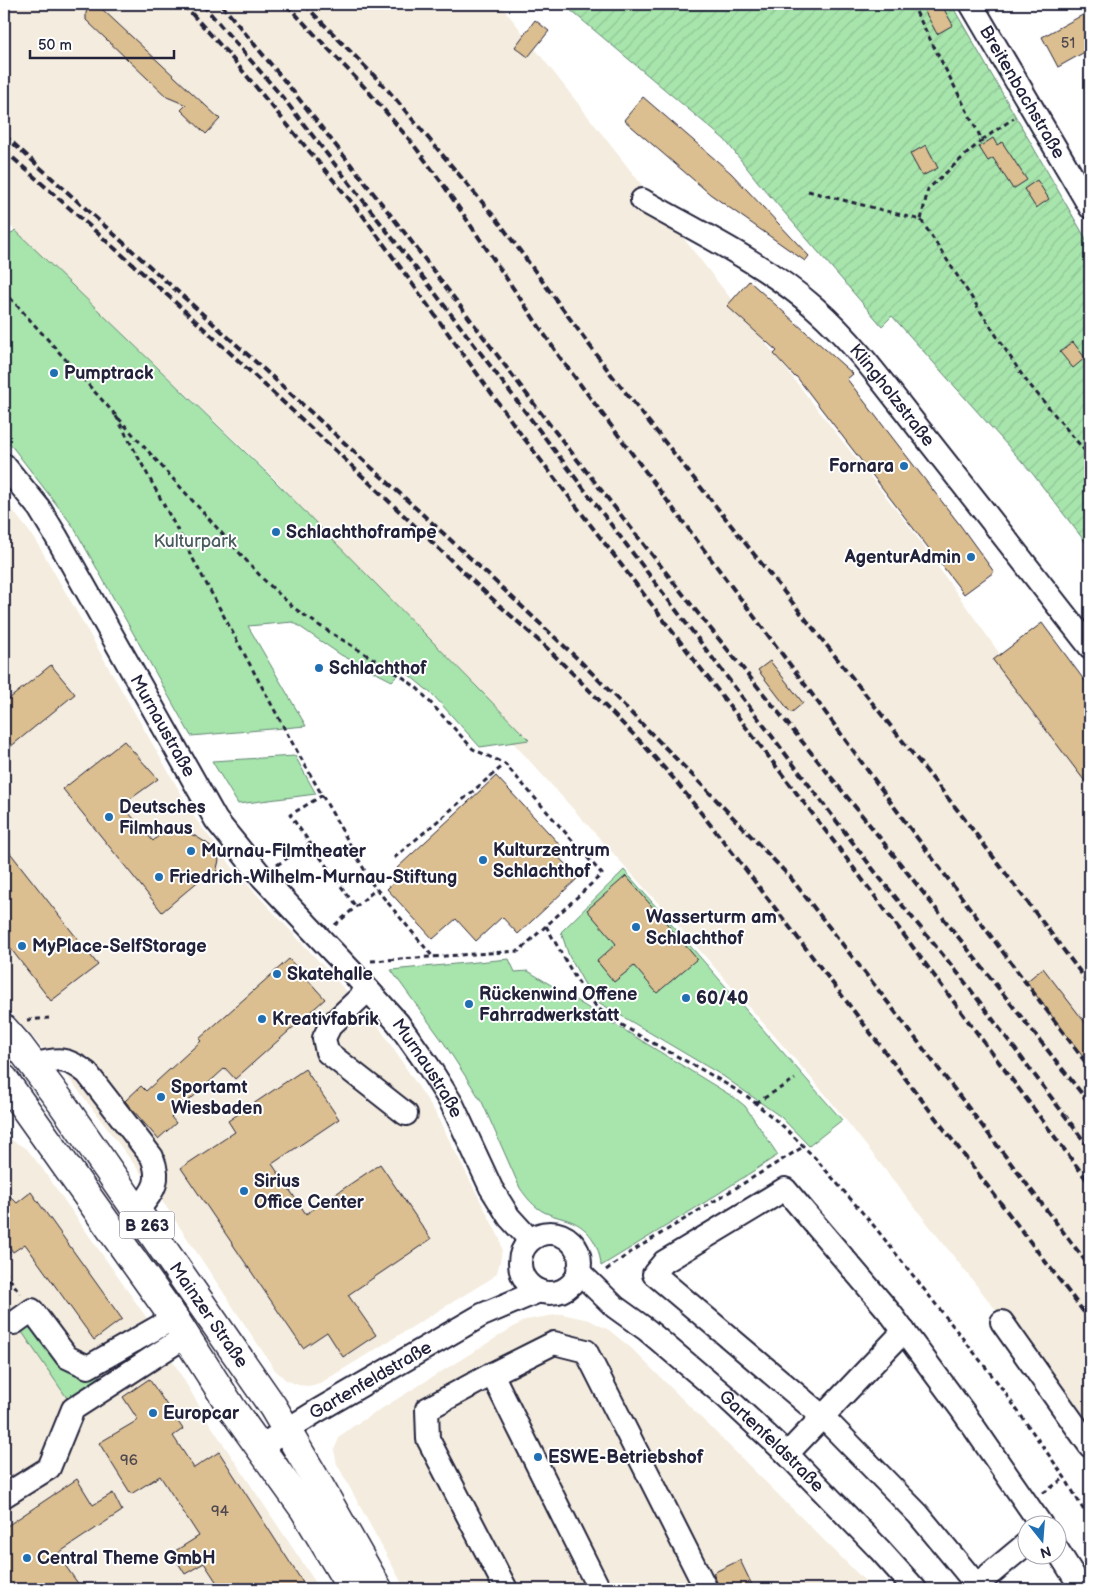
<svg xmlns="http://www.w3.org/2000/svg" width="1094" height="1593" font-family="'Balsamiq Sans',sans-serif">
	<defs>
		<pattern id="garden-furrows" width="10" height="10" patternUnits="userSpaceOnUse" patternTransform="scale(1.25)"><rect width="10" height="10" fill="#a7e5ac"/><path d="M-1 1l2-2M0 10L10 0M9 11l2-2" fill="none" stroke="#8fc495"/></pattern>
	</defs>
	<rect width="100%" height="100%" fill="#fff"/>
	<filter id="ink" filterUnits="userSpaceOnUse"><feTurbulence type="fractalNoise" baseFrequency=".02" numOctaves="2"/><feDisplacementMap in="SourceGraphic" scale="10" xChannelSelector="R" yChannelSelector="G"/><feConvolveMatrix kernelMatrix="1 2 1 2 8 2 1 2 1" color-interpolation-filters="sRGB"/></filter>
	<g filter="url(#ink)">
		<g fill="#f4ecde">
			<path d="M4,4H500L912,530L1090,781V1429L826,1095L668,914L274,478L4,220Z"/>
			<path d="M4,499L35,539L195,818L237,873L377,1024L435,1112L500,1239L502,1249L501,1257L497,1273L492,1278L319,1384L308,1386L298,1385L286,1380L275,1370L167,1208L69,1078L4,1005Z"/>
			<path d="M4,1140L13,1141L27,1149L41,1167L153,1327L208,1421L320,1589H4Z"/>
			<path d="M562,1314L589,1320L609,1330L631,1348L865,1581L868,1589H405L337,1464L334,1450L340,1436L355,1425L525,1320Z"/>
		</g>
		<g fill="#a7e5ac" stroke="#648474">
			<path d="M15,230L272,478L529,740L480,747L433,695L403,670L392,681L341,655L293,622L248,626L306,726L191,736L73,526L4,436V241Z"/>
			<path d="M295,756L316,794L238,804L212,761Z"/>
			<path d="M624,870L842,1120L809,1146L781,1117L723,1076L593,999L569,956L561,932Z"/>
			<path d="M509,959L515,972L528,971L735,1098L745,1106L778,1155L707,1201L601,1266C600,1248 591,1230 573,1222C564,1218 554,1217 544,1212C534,1207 526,1197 520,1188L482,1102L444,1043L391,970Z"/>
			<path d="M29,1322L83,1374L101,1376L147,1350L69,1401L20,1329Z"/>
		</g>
		<path fill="url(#garden-furrows)" stroke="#648474" d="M563,4H951L1090,246V548L1032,473L892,316L882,326L758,182L725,140Z"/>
		<g fill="#dcbf90" stroke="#22223b">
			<path d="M935,4H941L953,25L937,34L924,10Z"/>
			<path d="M93,6L102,9L220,119L206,134L181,110L186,105L167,97L86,20V13L87,10Z"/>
			<path d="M1090,11V49L1058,67L1042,37Z"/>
			<path d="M535,20L549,31L528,57L515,47Z"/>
			<path d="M643,97L731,173L809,256L805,261L710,194L624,120Z"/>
			<path d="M993,138L997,145L1002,142L1027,180L1013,189L993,158L988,161L979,147Z"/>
			<path d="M926,145L938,168L922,176L910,154Z"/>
			<path d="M1037,180L1049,199L1036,208L1024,189Z"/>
			<path d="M749,281L853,374L847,379L960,525L994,572L964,594L796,376L795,377L774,354L777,351L727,306Z"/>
			<path d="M1073,342L1085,358L1073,368L1060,352Z"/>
			<path d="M1042,623L1090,688V788L993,660Z"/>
			<path d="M770,661L803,703L791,713L758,670Z"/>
			<path d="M51,665L75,694L4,752V703Z"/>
			<path d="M124,741L158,779L122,805L153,841L165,830L178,829L195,836L205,842L212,847L219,860L216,873L209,877L202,878L162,912L63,789Z"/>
			<path d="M496,776L561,846L554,852L578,878L518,934L502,917L476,941L456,919L433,939L387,889L403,874L397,868Z"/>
			<path d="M4,845L98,965L51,1001L4,940Z"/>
			<path d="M626,876L697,959L657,993L634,966L614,982L597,961L616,944L587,910Z"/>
			<path d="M289,959L325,999L235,1079L225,1068L171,1117L176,1123L158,1139L125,1101L141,1086L146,1091L201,1041L199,1039Z"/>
			<path d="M1043,968L1090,1029V1066L1026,982Z"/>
			<path d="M305,1069L339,1119L272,1164L306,1214L380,1164L431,1239L348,1295L376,1335L343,1357L327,1332L303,1348L181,1168L235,1132L228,1121Z"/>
			<path d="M4,1190L17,1203L31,1192L122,1319L94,1340L25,1244L13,1252L4,1239Z"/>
			<path d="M149,1379L183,1429L173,1436L194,1468L219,1452L307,1589H221L204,1563L185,1574L172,1553L199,1536L160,1476L131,1494L99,1443L138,1420L123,1397Z"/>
			<path d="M77,1479L93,1505L113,1493L122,1511L57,1554L82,1589H4V1528Z"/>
			<path d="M740,1560L754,1589H720L713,1573Z"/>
		</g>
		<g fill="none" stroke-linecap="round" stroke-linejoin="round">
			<g stroke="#22223b" stroke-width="26">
				<g id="minor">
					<path id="s1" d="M971,4L1090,207"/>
					<path id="s2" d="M642,200C700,233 764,263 815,308C855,343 887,388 920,430C977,502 1034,575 1090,647"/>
					<path id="s3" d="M4,465L39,508L56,536L216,820L263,878L352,972L398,1023L429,1067L452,1104L491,1188L509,1217L530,1240"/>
					<path d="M368,990L330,1026L324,1038L327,1052L406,1114"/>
					<path d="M33,1065C57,1058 67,1057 87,1073L152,1157C162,1182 153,1191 138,1210"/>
					<circle cx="550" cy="1263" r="30"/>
					<path id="s4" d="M578,1271L615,1307L647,1330L726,1397L787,1454L879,1549L915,1589"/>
					<path d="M1002,1322L1090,1446"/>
					<path d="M14,1323L32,1310L67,1357L88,1367L174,1318"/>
					<path d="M492,1374L599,1589"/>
					<path id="s5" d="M259,1447L317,1411L482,1315L539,1291"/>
					<path d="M787,1454L904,1331"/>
					<path d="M4,1496L49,1468L73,1409L186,1336"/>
					<path d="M1056,1548L1082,1589"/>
					<path d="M506,1589L428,1439L427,1409L492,1374L554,1343L586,1351L706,1589"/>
					<path d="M972,1589L1026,1544"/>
					<path d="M980,1589L918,1514L823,1417L654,1274L664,1262L785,1189L891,1314L962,1410L1042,1526"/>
				</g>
			</g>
			<g stroke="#22223b" stroke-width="31">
				<g id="major">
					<path id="s6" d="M4,1029L19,1046L61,1102L273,1407L319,1485L378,1589"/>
					<path d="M4,1079L174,1318L233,1410L304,1509L352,1589"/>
				</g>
			</g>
			<g stroke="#22223b" stroke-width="3" stroke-dasharray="5 4" stroke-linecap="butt">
				<path d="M912,4L982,140L928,189L921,220"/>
				<path d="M982,140L1014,118"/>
				<path d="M808,191L921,220L1024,378L1090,457"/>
				<path d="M4,241L9,246L4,251"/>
				<path d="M4,291L263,579L294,608L320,626L404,678L418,689L473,749L505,764L602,874L519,951L371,961"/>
				<path d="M116,416L289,737L373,885L433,957"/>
				<path d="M323,795L290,815L356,907"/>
				<path d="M394,858L505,764"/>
				<path d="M277,865L310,843"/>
				<path d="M335,925L376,889"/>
				<path d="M546,926L576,979L596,1006L606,1015L640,1036L706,1072L748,1097L784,1127L816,1159L874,1226L998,1383L1065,1478L1090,1521"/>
				<path d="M27,1020L49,1018"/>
				<path d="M756,1103L795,1079"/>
				<path d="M4,1170L8,1132"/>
				<path d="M4,1264L10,1248"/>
				<path d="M606,1270L634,1250L803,1147"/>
				<path d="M4,1271L20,1293"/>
				<path d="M1043,1493L1065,1478"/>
			</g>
			<use href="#minor" stroke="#fff" stroke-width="22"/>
			<use href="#major" stroke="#fff" stroke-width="28"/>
			<g stroke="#22223b" stroke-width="4" stroke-dasharray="8 4" stroke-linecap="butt">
				<path d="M183,4L231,57L364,217L523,437L838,847L1090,1184"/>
				<path d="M202,4L284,99L425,280L879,877L961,977L1090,1149"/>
				<path d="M221,4L288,85L408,237L550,425L697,612L865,819L1090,1104"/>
				<path d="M286,4L368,91L413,144L442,183L559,356L806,686L906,823L1090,1068"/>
				<path d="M304,4L387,89L498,221L610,373L963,817L1090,985"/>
				<path d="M4,135L279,383L467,555L581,662L703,786L790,877L893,1009L1090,1267"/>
				<path d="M4,150L174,301L336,451L477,585L549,650L640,741L674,779L736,857L1090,1320"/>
			</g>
		</g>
	</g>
	<g fill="#1f6fb2" stroke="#fff" stroke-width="2">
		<circle cx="54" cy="373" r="5"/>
		<circle cx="904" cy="466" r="5"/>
		<circle cx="276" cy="532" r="5"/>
		<circle cx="971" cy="557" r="5"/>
		<circle cx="319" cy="668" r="5"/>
		<circle cx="109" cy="817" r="5"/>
		<circle cx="191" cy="851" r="5"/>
		<circle cx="483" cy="860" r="5"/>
		<circle cx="159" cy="877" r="5"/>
		<circle cx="636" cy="927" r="5"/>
		<circle cx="22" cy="946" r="5"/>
		<circle cx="277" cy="974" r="5"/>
		<circle cx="686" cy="998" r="5"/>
		<circle cx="469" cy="1004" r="5"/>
		<circle cx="262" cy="1019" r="5"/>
		<circle cx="161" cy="1097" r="5"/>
		<circle cx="244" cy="1191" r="5"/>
		<circle cx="153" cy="1413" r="5"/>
		<circle cx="538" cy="1457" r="5"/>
		<circle cx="27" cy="1558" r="5"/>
	</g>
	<g text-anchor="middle" stroke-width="4" stroke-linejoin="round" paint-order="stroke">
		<g font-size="15" fill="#504950">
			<text x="1068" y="48">51</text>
			<text x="129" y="1465">96</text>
			<text x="220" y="1516">94</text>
		</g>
		<rect fill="#fff" stroke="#646476" stroke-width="1" x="119.5" y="1211.5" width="55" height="27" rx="4"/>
		<g font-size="16" font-weight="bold" fill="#22223b">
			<text x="147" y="1231">B 263</text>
		</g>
		<g font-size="18" fill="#22223b" stroke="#fff">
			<text dy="6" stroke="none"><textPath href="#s1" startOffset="102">Breitenbachstraße</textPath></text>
			<text dy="6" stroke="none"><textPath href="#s2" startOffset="321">Klingholzstraße</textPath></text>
			<text dy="6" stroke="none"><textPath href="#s3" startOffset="306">Murnaustraße</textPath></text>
			<text dy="6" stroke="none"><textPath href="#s3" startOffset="741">Murnaustraße</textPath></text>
			<text dy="6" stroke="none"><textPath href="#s6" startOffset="352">Mainzer Straße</textPath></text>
			<text dy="6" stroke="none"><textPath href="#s5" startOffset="130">Gartenfeldstraße</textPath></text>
			<text dy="6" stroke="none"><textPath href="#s4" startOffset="258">Gartenfeldstraße</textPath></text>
		</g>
		<g font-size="18" font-weight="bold" fill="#22223b" stroke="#fff" text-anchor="start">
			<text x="64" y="379">Pumptrack</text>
			<text x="894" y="472" text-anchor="end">Fornara</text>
			<text x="286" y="538">Schlachthoframpe</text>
			<text x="961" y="563" text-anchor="end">AgenturAdmin</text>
			<text x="329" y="674">Schlachthof</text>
			<text x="119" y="813">Deutsches<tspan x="119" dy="21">Filmhaus</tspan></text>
			<text x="493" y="856">Kulturzentrum<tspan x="493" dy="21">Schlachthof</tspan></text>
			<text x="201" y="857">Murnau-Filmtheater</text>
			<text x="169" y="883">Friedrich-Wilhelm-Murnau-Stiftung</text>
			<text x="646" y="923">Wasserturm am<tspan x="646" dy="21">Schlachthof</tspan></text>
			<text x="32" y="952">MyPlace-SelfStorage</text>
			<text x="287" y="980">Skatehalle</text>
			<text x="479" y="1000">Rückenwind Offene<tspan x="479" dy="21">Fahrradwerkstatt</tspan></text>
			<text x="696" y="1004">60/40</text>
			<text x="272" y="1025">Kreativfabrik</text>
			<text x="171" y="1093">Sportamt<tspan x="171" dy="21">Wiesbaden</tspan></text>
			<text x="254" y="1187">Sirius<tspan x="254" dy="21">Office Center</tspan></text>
			<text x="163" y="1419">Europcar</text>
			<text x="548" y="1463">ESWE-Betriebshof</text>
			<text x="37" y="1564">Central Theme GmbH</text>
		</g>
		<g font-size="18" fill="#4a5c5d" stroke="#fff">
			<text x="195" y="547">Kulturpark</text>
		</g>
	</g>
	<rect width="1094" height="1593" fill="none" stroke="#fff" stroke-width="20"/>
	<rect x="10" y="10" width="1074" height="1573" fill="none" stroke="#22223b" stroke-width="2" filter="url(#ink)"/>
	<g transform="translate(1042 1540) rotate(163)"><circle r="24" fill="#ffffff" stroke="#a7a7b1"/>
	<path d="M0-4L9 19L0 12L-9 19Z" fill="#1f6fb2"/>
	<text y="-8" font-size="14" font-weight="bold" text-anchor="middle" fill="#22223b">N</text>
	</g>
	<path d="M30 50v8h144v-8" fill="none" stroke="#22223b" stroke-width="2.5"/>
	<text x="38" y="50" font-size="15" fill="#22223b" stroke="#ffffff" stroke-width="4" paint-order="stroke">50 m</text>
</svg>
